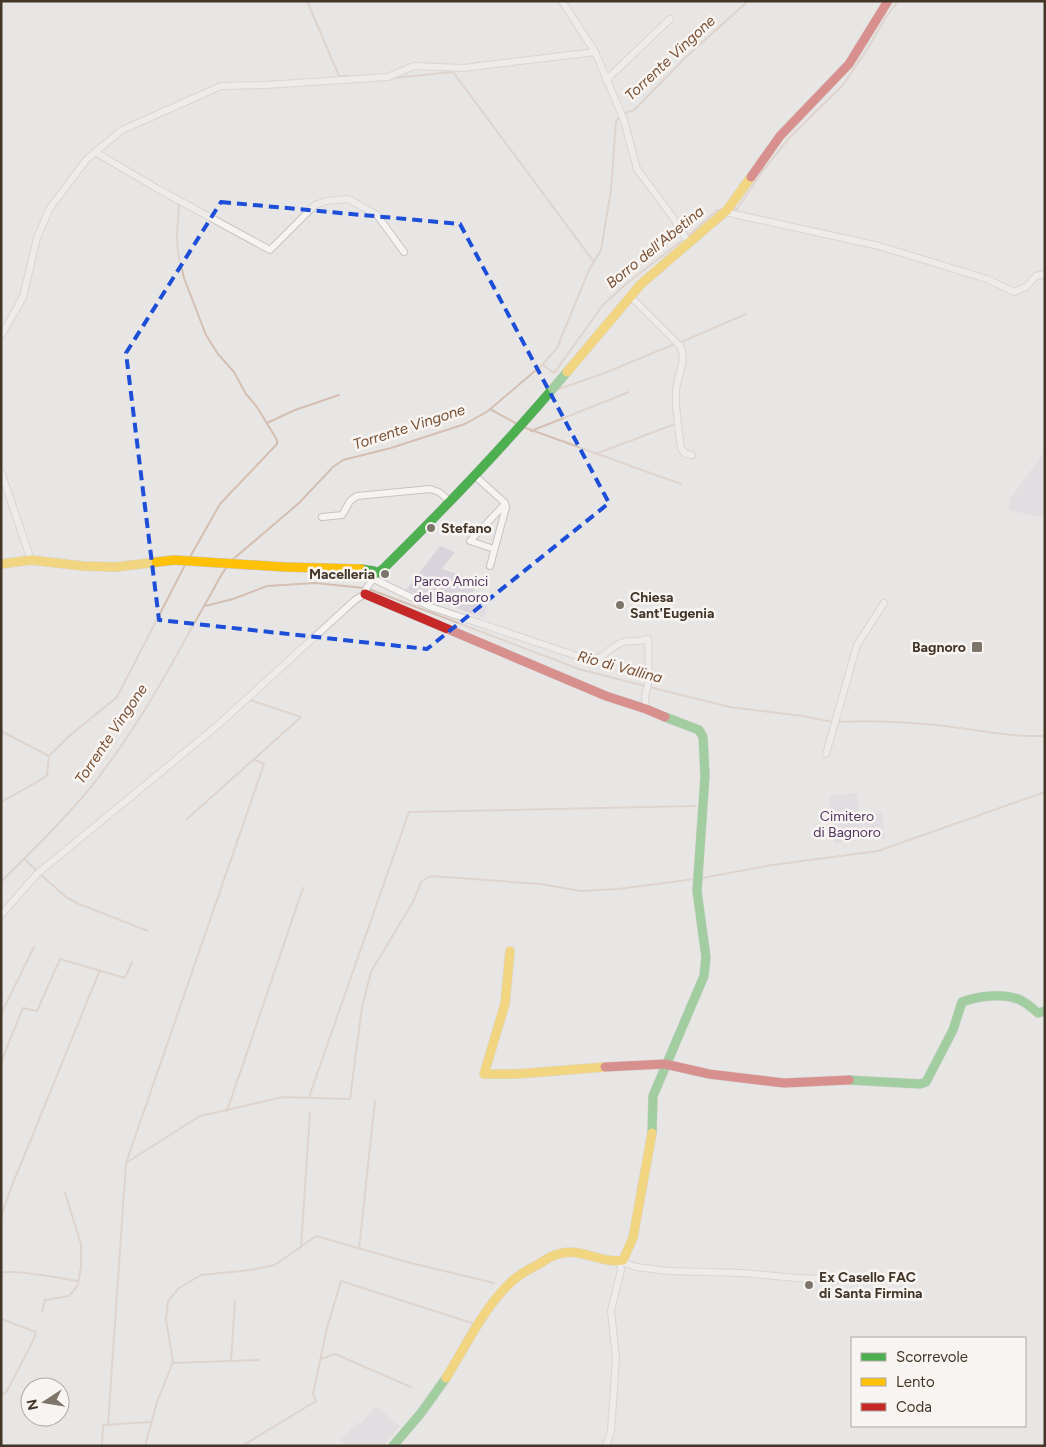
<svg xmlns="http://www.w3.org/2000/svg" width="1046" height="1447" font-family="Figtree,sans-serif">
	<rect width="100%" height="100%" fill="#e8e6e4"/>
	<g fill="#d9d3db">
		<path d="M1045,451V518L1009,510L1010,499Z"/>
		<path d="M440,546L455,552L441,569L478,580L472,596L489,602L484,618L406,590Z"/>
		<path d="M857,793L859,815L882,813L885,838L834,843L829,796Z"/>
		<path d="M376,1406L400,1426L383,1446H348L341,1440L357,1422L360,1424Z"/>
	</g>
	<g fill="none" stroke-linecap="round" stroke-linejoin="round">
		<g stroke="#d4bfb2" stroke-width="2">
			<path d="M307,1L339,76H350"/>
			<path d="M393,78L453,72L594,262"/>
			<path d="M179,204L177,236L178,254L184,278L206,335L218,354L234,372L246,394L257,407L277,440V444L220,504L190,557"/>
			<path d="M731,209H737L764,169L790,137L843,85L866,51L886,17L898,1"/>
			<path d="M688,236L717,210H721"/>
			<path d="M679,343L746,314"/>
			<path d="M543,365L554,373L603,305L626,284L684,239"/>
			<path d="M556,390L602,374L675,344"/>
			<path d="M490,409L519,425"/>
			<path d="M267,423L295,410L339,395"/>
			<path d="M523,427L681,484"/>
			<path d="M531,431L629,392"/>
			<path d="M595,454L675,424"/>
			<path d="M231,561L299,503L333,467L343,460L391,448L465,424L488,411L542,365L557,348L589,270L601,250L611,190L616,122L620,115L634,110L685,58L748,1"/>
			<path d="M369,589L579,669L645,686"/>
			<path d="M205,606L233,599L267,586L315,583L364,588"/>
			<path d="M649,687L730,707L803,716L833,722"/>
			<path d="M838,722C873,720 910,722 945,726C978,730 1011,737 1045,736"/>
			<path d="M1,731L49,756"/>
			<path d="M1,802L44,778L47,775L49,756L69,736L117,697L186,563"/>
			<path d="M187,819L301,717L250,700"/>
			<path d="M24,859L37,871"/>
			<path d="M40,874L66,897L79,904L148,931"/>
			<path d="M702,878L772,865L878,851L1045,792"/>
			<path d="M1,882C30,853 60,824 86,793C105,770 123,744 139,719C164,680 185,639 208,599C215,588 218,578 227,567"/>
			<path d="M1,1014L34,947"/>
			<path d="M1,1062L23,1008L37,1011L60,959L125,978L132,962"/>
			<path d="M310,1098V1094L409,812L695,806"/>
			<path d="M227,1111L303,888"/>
			<path d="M126,1163L200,1116L283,1097L350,1099L362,1007L371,972L414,900L421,882L431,876L540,884L581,891L618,889L695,879"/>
			<path d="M1,1217L11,1188L100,970"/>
			<path d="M301,1247L310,1113"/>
			<path d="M359,1249L375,1101"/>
			<path d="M1,1273C12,1268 64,1279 78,1281"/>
			<path d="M42,1312L45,1300L69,1296L78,1285L81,1266V1244L65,1193"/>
			<path d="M1,1319L36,1332L33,1341L7,1391L1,1396"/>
			<path d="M321,1359L335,1354L411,1387"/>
			<path d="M231,1361L235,1301"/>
			<path d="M173,1362V1363L259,1360"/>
			<path d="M108,1425L126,1163L264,764L253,759"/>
			<path d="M102,1446L103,1425L150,1422"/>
			<path d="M145,1446L157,1402L173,1362L166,1319L168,1301L179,1288L201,1275L251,1270L275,1265L316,1236L407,1262L494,1283"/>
			<path d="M242,1446L316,1401L313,1394L327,1328L341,1281L475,1324"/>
		</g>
		<g stroke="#c6c4c2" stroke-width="8">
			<g id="street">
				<path d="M562,1L595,52L624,120L637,169L672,216L689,243"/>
				<path d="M606,80L670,19"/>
				<path d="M95,152L158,189L270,250L315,205L326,201L348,199L377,215L404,252"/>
				<path d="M725,212L879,246L987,279L1014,292L1026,287L1036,276L1045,274"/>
				<path d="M631,297L680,346C688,361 676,377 676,392C675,408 679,433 681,448L686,454L692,455"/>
				<path d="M1,336L23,297L37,238L50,208L87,159L122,130L221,86L266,85L388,77L414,66L463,68L595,52"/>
				<path d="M1,472L31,560"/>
				<path d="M474,475L505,503L506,507L490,566"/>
				<path d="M322,517L342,515L350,501L357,496L430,489L439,492L451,502"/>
				<path d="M494,549L470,541L505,504"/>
				<path d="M374,579L431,607L589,660C605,659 608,648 621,643C630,639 640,643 648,639L649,680L645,696L646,709"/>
				<path d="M826,754L857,645L884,603"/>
				<path d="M1,915L37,874L218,725L355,600L365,594C365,585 374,582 375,574"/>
				<path d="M619,1261L636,1267L669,1271L742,1273L797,1278L857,1280"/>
				<path d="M606,1446L611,1432L616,1357L611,1311L621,1270L619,1261"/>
			</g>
		</g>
		<g stroke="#c6c4c2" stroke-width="10">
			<g id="fast">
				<path d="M361,569L374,571L375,574L383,569C447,506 509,441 567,372"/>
				<path d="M849,1080L920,1084L926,1082L953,1030L962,1002C978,996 1002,993 1018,999C1026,1002 1032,1008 1038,1013L1045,1011"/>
				<path d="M652,1133L653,1096L704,976L706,957L697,891L705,776L703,737L699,730L665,717"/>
				<path d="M393,1446L421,1413L446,1378"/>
			</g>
		</g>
		<g stroke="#c6c4c2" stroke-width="10">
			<g id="slow">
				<path d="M567,372L641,284L727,210L751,177"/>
				<path d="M1,564L31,560L83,566L115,567L174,560L285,567L361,569"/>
				<path d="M510,951L505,1004L484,1074H516L605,1067"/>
				<path d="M446,1378C466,1346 483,1309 510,1283C518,1275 529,1269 539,1264C546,1259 554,1254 563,1253C584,1249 602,1264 623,1260L633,1238L652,1133"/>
			</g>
		</g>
		<g stroke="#c6c4c2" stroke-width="10">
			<g id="jam">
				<path d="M751,177L780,136L849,64L888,1"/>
				<path d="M365,594L606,696L646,709L665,717"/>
				<path d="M605,1067L665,1064L709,1074L784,1083L849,1080"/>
			</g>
		</g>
		<use href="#street" stroke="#f6f4f3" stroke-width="6"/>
		<use href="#fast" stroke="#4caf50" stroke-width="9"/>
		<use href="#slow" stroke="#ffc107" stroke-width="9"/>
		<use href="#jam" stroke="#c62828" stroke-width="9"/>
	</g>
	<path d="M0 0H1046V1447H0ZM221,202L460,224L609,503L427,649L159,620L126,353Z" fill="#e8e6e4" fill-opacity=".55" fill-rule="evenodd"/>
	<path fill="none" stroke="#1d4ed8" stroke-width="4" stroke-dasharray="10 6" stroke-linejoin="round" d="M221,202L460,224L609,503L427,649L159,620L126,353Z"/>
	<g fill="#7d746a" stroke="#f8f4f1" stroke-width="2">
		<circle cx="431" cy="528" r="5"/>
		<circle cx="385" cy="574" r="5"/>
		<circle cx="620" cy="605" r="5"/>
		<rect x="971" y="641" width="12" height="12" rx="2.5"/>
		<circle cx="809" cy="1285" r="5"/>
	</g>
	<g text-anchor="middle" stroke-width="5" stroke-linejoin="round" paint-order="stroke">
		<g font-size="14" font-weight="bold" fill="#433629" stroke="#f8f4f1" text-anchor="start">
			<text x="441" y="533">Stefano</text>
			<text x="375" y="579" text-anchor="end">Macelleria</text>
			<text x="630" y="602">Chiesa<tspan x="630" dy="16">Sant'Eugenia</tspan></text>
			<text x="966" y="652" text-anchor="end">Bagnoro</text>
			<text x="819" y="1282">Ex Casello FAC<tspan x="819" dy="16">di Santa Firmina</tspan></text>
		</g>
		<g font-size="14" fill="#51365f" stroke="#f8f4f1">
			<text x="451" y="586">Parco Amici<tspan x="451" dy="16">del Bagnoro</tspan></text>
			<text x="847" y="821">Cimitero<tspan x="847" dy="16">di Bagnoro</tspan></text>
		</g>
		<g font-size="15" font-style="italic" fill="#774f33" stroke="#f8f4f1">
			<text transform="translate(670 58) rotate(-43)" y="5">Torrente Vingone</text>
			<text transform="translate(655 247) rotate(-39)" y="5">Borro dell'Abetina</text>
			<text transform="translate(409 427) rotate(-18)" y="5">Torrente Vingone</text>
			<text transform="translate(620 667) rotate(15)" y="5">Rio di Vallina</text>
			<text transform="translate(111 734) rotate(-56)" y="5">Torrente Vingone</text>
		</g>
	</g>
	<rect width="1046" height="1447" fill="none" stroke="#433629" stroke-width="5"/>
	<rect x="851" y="1337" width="175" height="90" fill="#f8f4f1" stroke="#b0a8a1"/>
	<rect x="861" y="1353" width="25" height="8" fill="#4caf50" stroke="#b0a8a1"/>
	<text x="896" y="1362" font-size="15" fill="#433629">Scorrevole</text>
	<rect x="861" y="1378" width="25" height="8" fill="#ffc107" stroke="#b0a8a1"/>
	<text x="896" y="1387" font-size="15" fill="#433629">Lento</text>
	<rect x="861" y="1403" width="25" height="8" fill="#c62828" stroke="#b0a8a1"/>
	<text x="896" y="1412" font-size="15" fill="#433629">Coda</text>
	<g transform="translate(45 1402) rotate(258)"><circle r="24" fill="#f8f4f1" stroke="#b0a8a1"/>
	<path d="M0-4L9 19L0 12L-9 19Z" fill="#7d746a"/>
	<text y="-8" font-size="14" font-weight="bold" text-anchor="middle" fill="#433629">N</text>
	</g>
</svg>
